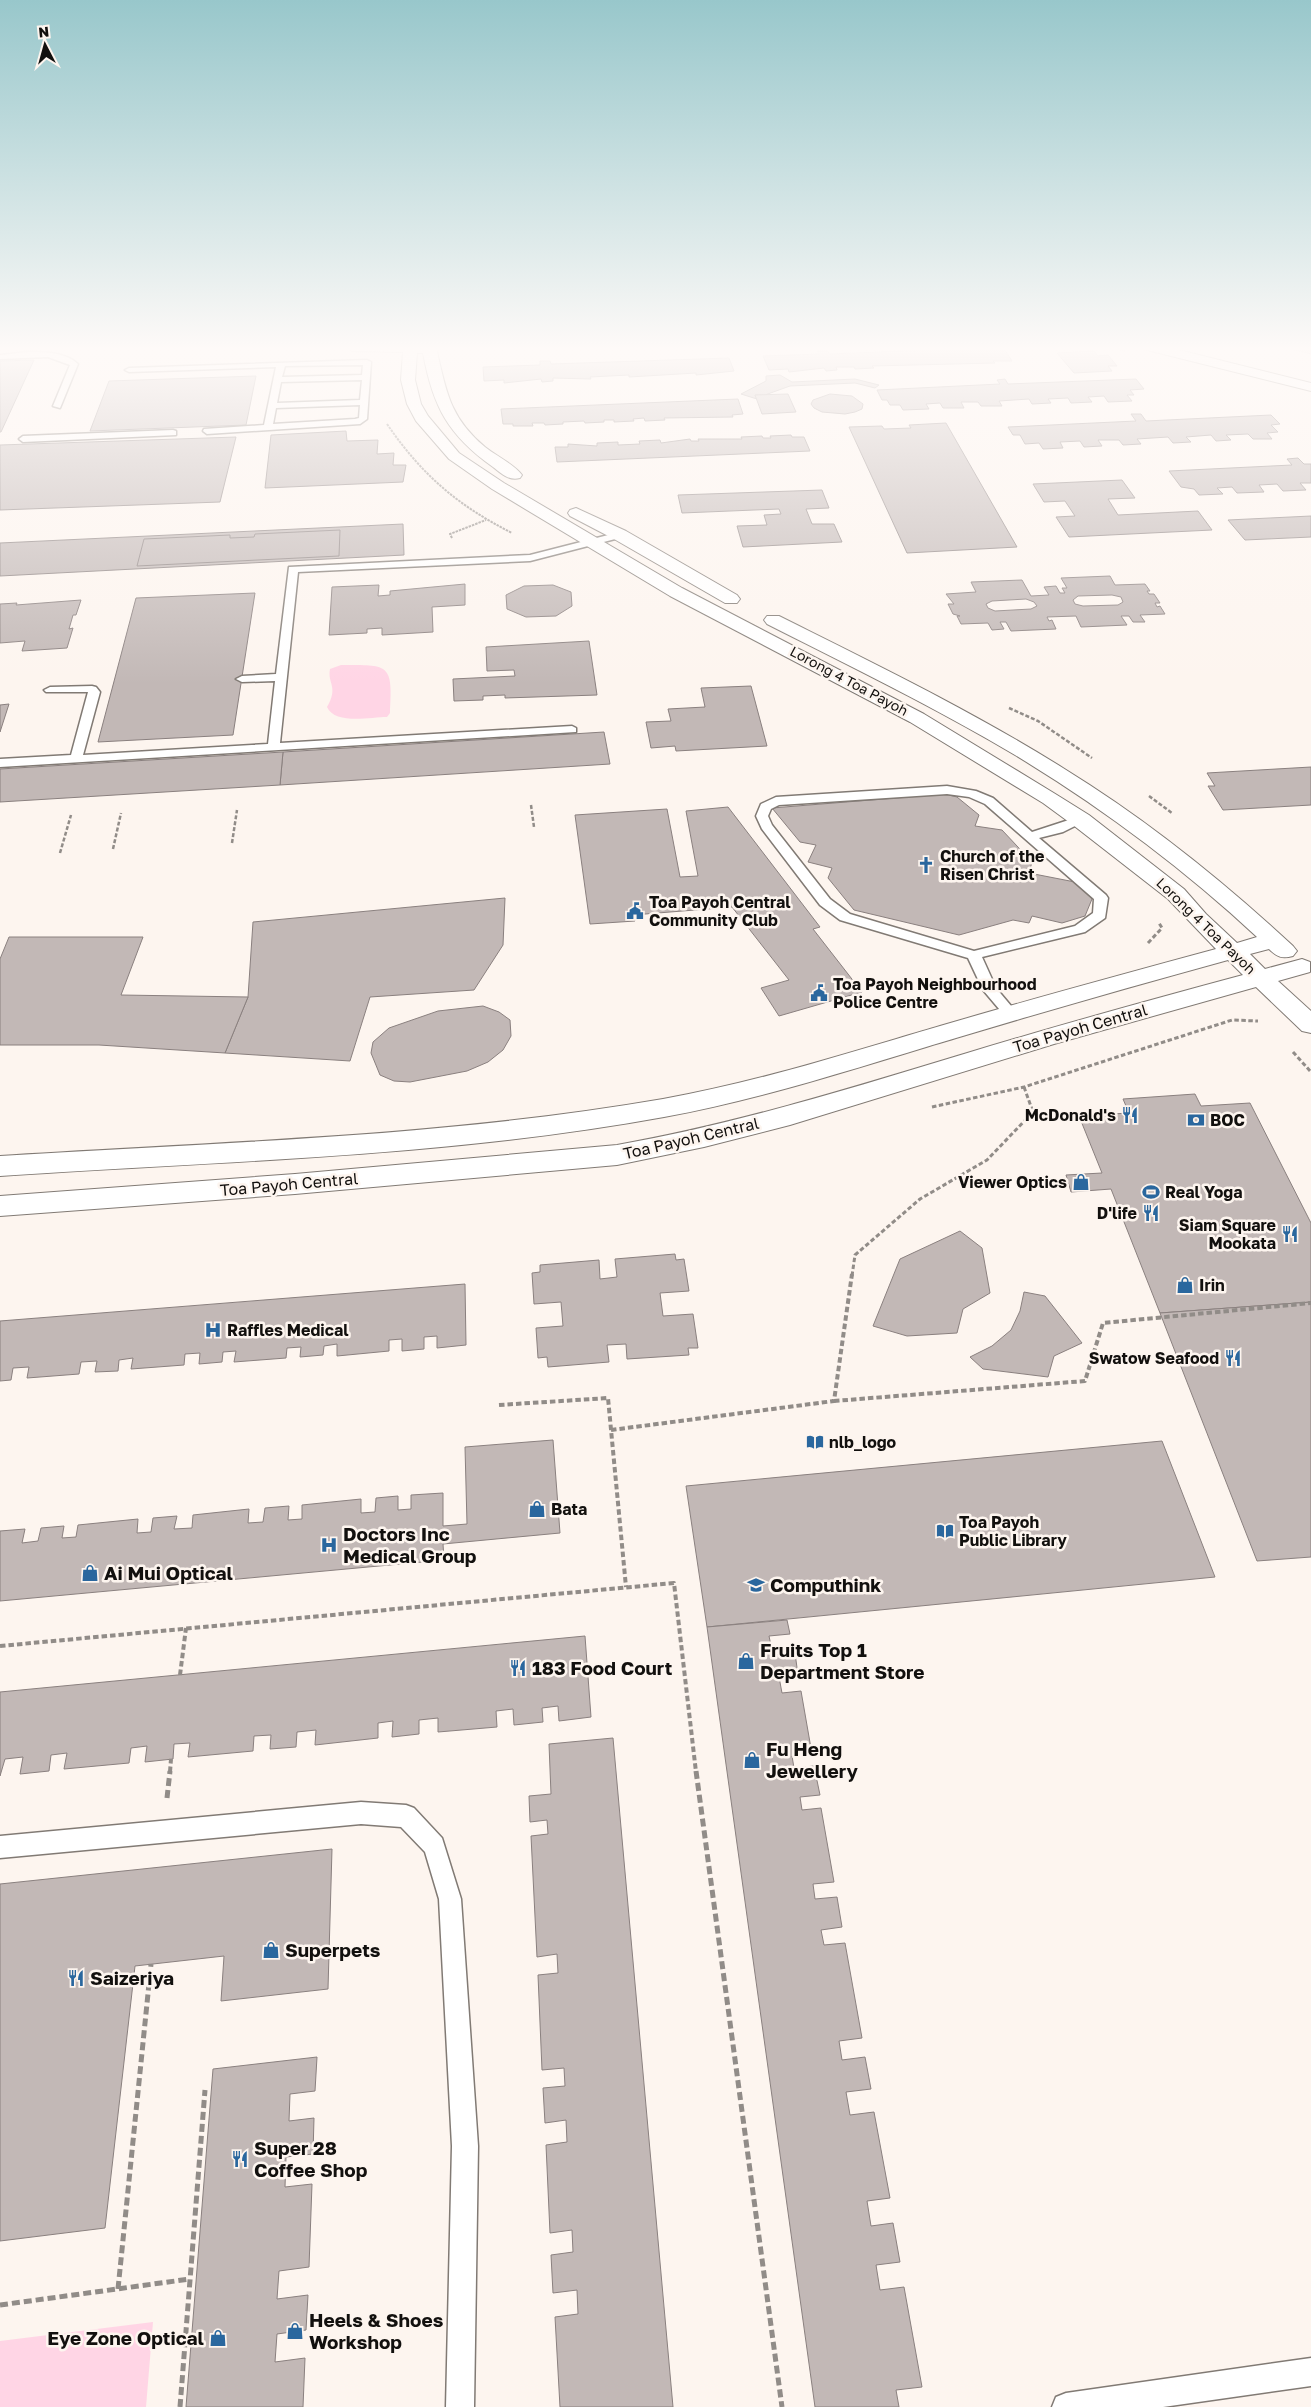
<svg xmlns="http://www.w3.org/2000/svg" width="1311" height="2407" font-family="'Golos Text',sans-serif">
	<rect width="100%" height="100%" fill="#fdf5ef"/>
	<g fill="#ffd5e5">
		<path d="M341,665C389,665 393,663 390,713L387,717C370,717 335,725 327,707C339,687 327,683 330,669Z"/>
		<path d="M153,2322L146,2407H0V2341Z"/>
	</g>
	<g fill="#c2b8b6" stroke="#8a807f" fill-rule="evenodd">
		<path d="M1003,347L1012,361H993L995,363L872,366L874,368L855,369L854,367H836L837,370L826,371L824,368L789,372L788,369L769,370L763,356L819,354L817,351H828L829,354Z"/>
		<path d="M1285,347H1311V354Z"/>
		<path d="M1094,351L1098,356L1108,355L1117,366H1108L1112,371L1074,373L1057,353Z"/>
		<path d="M729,358L734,371L696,375V373L629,377V375L590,377L591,379L553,378V381L542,382L541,379L504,383V380L484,381L483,367L540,365V361H550L551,364Z"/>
		<path d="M34,360L1,432H0V361Z"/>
		<path d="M780,375L792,382L855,379L879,385L875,388L855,383L790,386L765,395H755L757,399L741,394L766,381V376Z"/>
		<path d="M256,376L246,425L90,431L109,381Z"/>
		<path d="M1005,379L1008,384L1136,379L1144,389L1130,390L1134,395H1127L1132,401L1108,402L1104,396L1088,397L1092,402L1071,403L1068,398L1048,399L1051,403L1032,404L1029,399L999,401L1002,406H981L978,402H961L964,408H943L940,403L926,404L929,409L903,410L900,405H890L887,400H882L877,390L1000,384L997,380Z"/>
		<path d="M788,394L796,412L762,414L755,395Z"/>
		<path d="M830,394L852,396L863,404L862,409L855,412L845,414L822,412L814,408L811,404L813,400Z"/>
		<path d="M738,399L743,414L732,415L733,417L664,418L665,420L645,421L644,418L633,419L634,421L614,422V420H604V422L585,423L584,421L563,422V424L545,425L544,423H532L533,426H513V424H503L501,409Z"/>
		<path d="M1131,414H1141L1146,421L1271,415L1280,424L1271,425L1278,432L1267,433L1272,439H1253L1248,434L1226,435L1231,440L1216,441L1211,435L1186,437L1191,442L1173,443L1168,437L1137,439L1141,444L1123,445L1119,440H1098L1102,446L1084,447L1080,441L1060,442L1063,448L1043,449L1039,443L1025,444L1020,435H1013L1008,427L1136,421Z"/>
		<path d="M946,423L1017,547L907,553L849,427L882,426L884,429L911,428L909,425Z"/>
		<path d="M346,431L347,441L378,440L377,454L394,453L393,465H406L403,482L265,488L271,435Z"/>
		<path d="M791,435L792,437H804L810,451L557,462L555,447H568V444L597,446V443L618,442V445L640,444L639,441L660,440L661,443L690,439L691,441H699L698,439H742L741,437L762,436L763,438H771L770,436Z"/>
		<path d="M236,437L220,502L0,510V445Z"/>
		<path d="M1298,458L1304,464H1311V483H1300L1306,490L1283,491L1277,484L1259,485L1264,492L1237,493L1232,487L1217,488L1223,494L1199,495L1194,489L1181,487L1169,471L1292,465L1287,459Z"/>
		<path d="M1122,480L1135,498L1108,499L1118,515L1198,511L1212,530L1069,537L1056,517L1075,516L1065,501L1044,502L1033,484Z"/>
		<path d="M822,490L829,508L806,509L812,524H834L842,542L743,547L737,526L767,525L764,515L781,514L779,509L682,513L678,495Z"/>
		<path d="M1311,516V537L1245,540L1228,520Z"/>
		<path d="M403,524L404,555L0,576V543Z"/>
		<path d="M340,530L339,556L137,566L144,539L230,535V538L254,537L255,534Z"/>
		<path d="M1110,576L1115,585L1145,584L1150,591H1147L1149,594H1154L1160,603H1155L1157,607L1160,606L1165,614L1140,615L1145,622H1133L1129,616H1121L1127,625L1081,627L1076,616L1047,617L1049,621L1052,620L1056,629L1011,631L1006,622H1000L1004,629L992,630L988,623L961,624L957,616H960L953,614L948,604H954L946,594L976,592L971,582L1022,580L1031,596L1049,595L1044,587L1056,586L1060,593H1065L1062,588H1067L1061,578ZM1112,595L1121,597L1123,602L1118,605L1083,606L1075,604L1073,600L1078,596ZM1026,599L1034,602L1037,606L1031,609L995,611L988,608L986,604L992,601Z"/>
		<path d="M465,584V605L432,607L433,632L382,635V628L367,629V633L329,635L332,587L379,585L378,596L390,595V591Z"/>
		<path d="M553,585L571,592L572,606L556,616L526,617L507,609L506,595L524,586Z"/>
		<path d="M255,593L233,735L98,742L136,598Z"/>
		<path d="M81,600L76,615H73L69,629L73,628L67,648L22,651L25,641L0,643V604L17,603L16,605Z"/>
		<path d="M589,641L597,695L505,698V695L483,696V700L454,701L453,679L515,676L514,670L487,671L486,647Z"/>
		<path d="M751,686L767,746L676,751L675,746L651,748L646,722L671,721L668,709L705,707L701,688Z"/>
		<path d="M9,704L0,732V705Z"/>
		<path d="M604,732L610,764L280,785L283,752Z"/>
		<path d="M283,752L280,785L0,802V769Z"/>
		<path d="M1311,767V805L1223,810L1208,786H1215L1207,773Z"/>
		<path d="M945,794L957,797L979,815L975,826L1002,830L1032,862L1029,873L1075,882L1092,899L1085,916L1062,923L1032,916L1029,923L1013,920L959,935L854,910L828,878L832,868L808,862L816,845L800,842L772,808Z"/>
		<path d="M728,807L820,927L813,929L862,992L779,1016L761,988L789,980L732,907L633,915L635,921L590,924L575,815L667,809L680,877L698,876L686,811Z"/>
		<path d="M505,898L503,945L474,990L370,997L350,1061L225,1053L248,997L253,922Z"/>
		<path d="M9,937H143L121,995L248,997L225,1053L99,1045H0V959Z"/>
		<path d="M483,1006L499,1012L510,1020L511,1036L503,1050L488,1062L467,1071L410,1082L394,1081L380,1075L371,1053L373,1042L389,1028L438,1011Z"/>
		<path d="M1195,1094L1201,1106L1250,1103L1311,1223V1302L1160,1313L1111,1189L1071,1192L1066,1175L1102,1173L1079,1116L1129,1113L1123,1099Z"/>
		<path d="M960,1231L982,1248L990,1293L963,1309L957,1333L907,1336L873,1326L900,1259Z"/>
		<path d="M675,1254L676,1260L684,1259L689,1291L660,1293L663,1316L693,1314L698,1348H688L689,1355L627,1359L626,1344L607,1345L609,1362L548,1367L547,1357L538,1358L536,1328L563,1326L561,1302L534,1304L532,1273L540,1272V1265L599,1260L600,1279L617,1277L615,1259Z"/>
		<path d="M465,1284L466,1345L437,1348V1336L424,1337V1349L402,1351V1339L389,1340V1351L337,1356V1344L324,1346L323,1355L300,1357L301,1347L287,1348L286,1358L234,1362L236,1351L223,1352L222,1362L199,1364L200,1353L185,1354L184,1365L131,1369L133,1358L119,1360L118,1371L95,1372L97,1361L81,1362L79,1374L27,1378L29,1367L13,1368L11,1380L0,1381V1321Z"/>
		<path d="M1024,1292L1045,1296L1082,1343L1054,1356L1048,1377L983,1369L970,1357L992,1346L1011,1330L1020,1311Z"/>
		<path d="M1311,1302V1557L1257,1561L1160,1313Z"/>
		<path d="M553,1440L560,1533L443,1544L444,1560L0,1601V1531L25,1529L22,1543L38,1541L41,1528L64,1526L62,1538L76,1537L78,1525L138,1519L137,1533L151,1532L153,1518L177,1516L174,1529L192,1528L193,1515L249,1509L248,1523L263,1522L265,1508L289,1506L288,1520L302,1519V1505L361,1499V1513L375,1512L376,1498L398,1496V1510L411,1509V1495L443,1493V1526L467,1524L465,1447Z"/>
		<path d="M1162,1441L1215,1577L707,1627L686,1486Z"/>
		<path d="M787,1620L790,1634L769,1636L773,1655L795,1653L798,1675L779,1677L782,1693L801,1691L812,1754L792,1756L794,1768L814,1766L820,1795L800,1797L802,1810L821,1808L834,1882L813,1884L815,1899L837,1897L842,1927L821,1930L824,1945L845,1943L862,2038L839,2041L842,2060L865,2057L871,2089L846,2092L850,2115L874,2112L890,2198L867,2201L871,2226L893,2223L900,2262L876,2265L880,2290L904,2287L922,2387L896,2390L899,2407H815L707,1627Z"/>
		<path d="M585,1636L591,1717L559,1721L558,1706L542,1708L543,1722L514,1725L513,1709L496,1711L497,1727L438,1732V1718L419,1720V1734L392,1737L393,1721L378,1723V1738L315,1745L316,1730L297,1732L296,1747L270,1749L271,1735L254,1736L253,1751L188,1757L190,1743L174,1744L173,1759L145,1762L147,1746L131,1748L129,1763L64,1769L67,1753L51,1755L49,1771L20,1774L23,1757L5,1759L0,1776V1692Z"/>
		<path d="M613,1738L673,2407H560L555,2317L578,2314L577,2290L553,2293L551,2255L573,2252L572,2230L550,2233L546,2145L567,2142L566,2120L545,2123L543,2088L565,2086L564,2068L542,2070L538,1975L558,1973L557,1954L537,1957L531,1836L548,1834L547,1820L530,1822L529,1796L551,1794L549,1744Z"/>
		<path d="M332,1849L328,1989L221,2001L224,1956L135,1966L105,2228L0,2241V1884Z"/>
		<path d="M317,2057L315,2091L290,2094L289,2121L314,2118L313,2154L286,2157L285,2187L312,2184L309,2267L279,2271L277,2299L308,2295L306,2330L277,2334L275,2362L305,2358L303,2407H186L213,2069Z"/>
	</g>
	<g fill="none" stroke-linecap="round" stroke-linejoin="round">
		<g stroke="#817a74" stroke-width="3">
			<g id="service">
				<path d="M28,352C45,352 65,352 78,364L60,408L53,406L70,365L48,357L0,359V355Z"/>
				<path d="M367,360L371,362L367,419L360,424L207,434L203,431L204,429L264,425L276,367L129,372L125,370L129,368ZM363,365L362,375L282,377L285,366ZM362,380L360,400L277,403L281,382ZM360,405L359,418L355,419L273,424L276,408Z"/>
				<path d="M173,430L176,431V435L23,442L19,439L23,436Z"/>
				<path d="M620,532L625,535L623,537L530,561L298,572L280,743L572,726L576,728V732L0,767V759L71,755L88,692H46L44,690L50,687L92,686L96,687L100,692L83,755L268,744L275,681L242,682L236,679L242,676L276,674L289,567L530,555Z"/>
				<path d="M947,786L976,791L993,798L1032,832L1081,816L1087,820L1063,832L1039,838L1106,895L1108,898L1105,918L1085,932L982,957L996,988L1017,1013L1015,1016H1005L983,990L968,958L840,920L820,905L762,829L756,816L761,804L776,797ZM947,794L969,797L985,804L1094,899L1093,913L1075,926L974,951L850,914L830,899L772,825L768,816L771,809L779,805Z"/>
				<path d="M361,1802L406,1805L414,1808L442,1838L461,1899L478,2146L474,2407H446L452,2146L439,1899L425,1852L401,1827L361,1824L0,1858V1836Z"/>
				<path d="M1311,2358V2386L1163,2407H1052L1056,2397L1066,2393Z"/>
			</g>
		</g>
		<g stroke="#817a74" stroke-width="2">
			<g id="minor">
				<path d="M345,347H436C446,390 449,417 485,447C496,456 514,464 522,475L520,478C508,481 501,473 493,467C448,435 433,407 423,353H417L415,380L421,404L428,416L459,453L504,483L682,588L924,714L1057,795L1089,815L1184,889L1206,914L1237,943L1257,937C1183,868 1101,807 1015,755C934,707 850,666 767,624L764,620L767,616H779C875,664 972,711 1063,768C1146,819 1222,880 1293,946L1297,951L1293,956C1282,959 1277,957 1269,949L1250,954L1265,969L1302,959L1310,962V972L1278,981L1311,1011V1033L1302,1031L1256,987L1054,1044L790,1125L704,1147L617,1165L295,1194L0,1216V1196L295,1174L617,1145C735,1124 849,1089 964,1054C1056,1026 1150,1000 1243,975L1228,960C1137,985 1046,1011 956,1038C859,1067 763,1099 664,1117C445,1157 221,1161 0,1176V1156C221,1142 444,1137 663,1099C758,1082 848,1053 940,1026C1032,999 1124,974 1216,949L1168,899L1073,825L1043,803L910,722L670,596L492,489L449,459L416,421L407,404L401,380L403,352L352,351Z"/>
				<path d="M1145,347H1167L1311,383V391L1147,350Z"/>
				<path d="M576,508L626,531L737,595L740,599L737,603H725L614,539L570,516L568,513L570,510Z"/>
			</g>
		</g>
		<g stroke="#918c88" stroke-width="2" stroke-dasharray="2.5 1" stroke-linecap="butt">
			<path d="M1109,347L1126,351"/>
			<path d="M387,424C422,475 457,505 512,533"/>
			<path d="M452,538L450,534L486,520"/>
		</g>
		<g stroke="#918c88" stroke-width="2.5" stroke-dasharray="4 2" stroke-linecap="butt">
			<path d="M1009,708L1038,721L1092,758"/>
			<path d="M1149,796L1172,813"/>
			<path d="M531,805L534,827"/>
			<path d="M232,843L237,810"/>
			<path d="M113,849L121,813"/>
			<path d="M60,853L71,815"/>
		</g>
		<g stroke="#918c88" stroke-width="3" stroke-dasharray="4.5 2.5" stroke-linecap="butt">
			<path d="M1148,943L1162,928L1159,923"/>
			<path d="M1293,1052L1311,1072"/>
			<path d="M932,1107L1024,1087L1232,1020L1258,1021"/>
			<path d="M852,1276L855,1255L920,1199L987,1160L1033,1112L1024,1087"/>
		</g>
		<g stroke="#918c88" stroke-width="4" stroke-dasharray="5.5 3" stroke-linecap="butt">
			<path d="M834,1401L1085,1381L1103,1323L1311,1303"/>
			<path d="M499,1405L608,1398L626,1587"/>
			<path d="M611,1430L834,1401L852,1274"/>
			<path d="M0,1646L674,1583L696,1772"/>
			<path d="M180,1675L186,1628"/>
			<path d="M170,1772L171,1759"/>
		</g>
		<g stroke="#918c88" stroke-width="5" stroke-dasharray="8 4" stroke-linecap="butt">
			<path d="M696,1771L782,2407"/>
			<path d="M167,1798L170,1771"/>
			<path d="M118,2289L151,1964"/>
			<path d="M0,2305L190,2279"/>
			<path d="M180,2407L205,2090"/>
		</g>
		<use href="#service" fill="#fff" fill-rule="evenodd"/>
		<use href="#minor" fill="#fff" fill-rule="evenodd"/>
	</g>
	<linearGradient id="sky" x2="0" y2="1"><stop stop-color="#98c7cb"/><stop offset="0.51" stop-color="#fefaf8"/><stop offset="1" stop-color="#fefaf8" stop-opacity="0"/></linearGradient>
	<rect width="1311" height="684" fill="url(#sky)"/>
	<defs>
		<g id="church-bare" transform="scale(1.35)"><path d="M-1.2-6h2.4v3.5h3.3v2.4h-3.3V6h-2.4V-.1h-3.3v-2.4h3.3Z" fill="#2a679e" stroke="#fdf5ef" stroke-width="2.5" paint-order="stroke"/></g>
		<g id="civic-bare" transform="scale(1.35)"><path d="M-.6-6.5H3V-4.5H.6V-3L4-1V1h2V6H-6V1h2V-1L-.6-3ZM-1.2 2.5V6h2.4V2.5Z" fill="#2a679e" stroke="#fdf5ef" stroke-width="2.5" paint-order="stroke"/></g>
		<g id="restaurant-bare" transform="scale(1.35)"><path d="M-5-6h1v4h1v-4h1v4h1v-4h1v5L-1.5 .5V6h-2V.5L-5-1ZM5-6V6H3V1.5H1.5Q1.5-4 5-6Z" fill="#2a679e" stroke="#fdf5ef" stroke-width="2.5" paint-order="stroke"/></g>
		<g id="bank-bare" transform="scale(1.35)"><path d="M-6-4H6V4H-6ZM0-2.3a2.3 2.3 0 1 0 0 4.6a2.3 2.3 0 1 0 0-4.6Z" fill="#2a679e" stroke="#fdf5ef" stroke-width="2.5" paint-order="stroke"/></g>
		<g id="shop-bare" transform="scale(1.35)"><path d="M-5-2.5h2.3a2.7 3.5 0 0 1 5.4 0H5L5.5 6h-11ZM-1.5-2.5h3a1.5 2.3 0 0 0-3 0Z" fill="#2a679e" stroke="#fdf5ef" stroke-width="2.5" paint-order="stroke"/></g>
		<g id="stadium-bare" transform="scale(1.35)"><path d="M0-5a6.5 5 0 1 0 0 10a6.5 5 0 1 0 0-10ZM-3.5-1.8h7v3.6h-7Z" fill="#2a679e" stroke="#fdf5ef" stroke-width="2.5" paint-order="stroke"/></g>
		<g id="hospital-bare" transform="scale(1.35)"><path d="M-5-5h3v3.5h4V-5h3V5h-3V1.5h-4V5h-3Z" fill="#2a679e" stroke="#fdf5ef" stroke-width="2.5" paint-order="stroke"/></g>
		<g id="library-bare" transform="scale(1.35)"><path d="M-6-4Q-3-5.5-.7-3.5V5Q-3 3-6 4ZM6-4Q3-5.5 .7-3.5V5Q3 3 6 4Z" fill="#2a679e" stroke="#fdf5ef" stroke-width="2.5" paint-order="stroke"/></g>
		<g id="school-bare" transform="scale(1.35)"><path d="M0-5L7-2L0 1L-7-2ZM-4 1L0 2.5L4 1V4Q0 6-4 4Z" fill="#2a679e" stroke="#fdf5ef" stroke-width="2.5" paint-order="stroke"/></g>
	</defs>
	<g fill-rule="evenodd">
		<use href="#church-bare" x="926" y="865"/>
		<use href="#civic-bare" x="635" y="911"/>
		<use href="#civic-bare" x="819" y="993"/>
		<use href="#restaurant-bare" x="1130" y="1115"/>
		<use href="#bank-bare" x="1196" y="1120"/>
		<use href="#shop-bare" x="1081" y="1182"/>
		<use href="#stadium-bare" x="1151" y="1192"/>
		<use href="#restaurant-bare" x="1151" y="1213"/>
		<use href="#restaurant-bare" x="1290" y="1234"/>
		<use href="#shop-bare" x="1185" y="1285"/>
		<use href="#hospital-bare" x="213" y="1330"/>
		<use href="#restaurant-bare" x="1233" y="1358"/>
		<use href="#library-bare" x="815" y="1442"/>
		<use href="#shop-bare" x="537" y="1509"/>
		<use href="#library-bare" x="945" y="1531"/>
		<use href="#hospital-bare" x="329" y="1545"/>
		<use href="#shop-bare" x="90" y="1573"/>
		<use href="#school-bare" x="756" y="1585"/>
		<use href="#shop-bare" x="746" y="1661"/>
		<use href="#restaurant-bare" x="518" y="1668"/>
		<use href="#shop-bare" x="752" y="1760"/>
		<use href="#shop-bare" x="271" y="1950"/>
		<use href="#restaurant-bare" x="76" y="1978"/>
		<use href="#restaurant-bare" x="240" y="2159"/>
		<use href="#shop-bare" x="295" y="2331"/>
		<use href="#shop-bare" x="218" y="2338"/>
	</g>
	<g text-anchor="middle" stroke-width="5" stroke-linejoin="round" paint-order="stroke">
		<g font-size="14" fill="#12100e" stroke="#fdf5ef">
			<text transform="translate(849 681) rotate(28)" y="5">Lorong 4 Toa Payoh</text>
			<text transform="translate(1206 926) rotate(44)" y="5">Lorong 4 Toa Payoh</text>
		</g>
		<g font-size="16" font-weight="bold" fill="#12100e" stroke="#fdf5ef" text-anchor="start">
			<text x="940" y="862">Church of the<tspan x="940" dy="18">Risen Christ</tspan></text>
			<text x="649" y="908">Toa Payoh Central<tspan x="649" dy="18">Community Club</tspan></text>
			<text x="833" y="990">Toa Payoh Neighbourhood<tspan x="833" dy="18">Police Centre</tspan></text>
			<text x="1116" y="1121" text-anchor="end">McDonald's</text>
			<text x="1210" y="1126">BOC</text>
			<text x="1067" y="1188" text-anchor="end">Viewer Optics</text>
			<text x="1165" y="1198">Real Yoga</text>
			<text x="1137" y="1219" text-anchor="end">D'life</text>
			<text x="1276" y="1231" text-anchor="end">Siam Square<tspan x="1276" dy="18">Mookata</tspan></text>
			<text x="1199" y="1291">Irin</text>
			<text x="227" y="1336">Raffles Medical</text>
			<text x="1219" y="1364" text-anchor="end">Swatow Seafood</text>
			<text x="829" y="1448">nlb_logo</text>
			<text x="551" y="1515">Bata</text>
			<text x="959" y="1528">Toa Payoh<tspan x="959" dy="18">Public Library</tspan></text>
		</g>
		<g font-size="16" fill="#12100e" stroke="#fdf5ef">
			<text transform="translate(1080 1028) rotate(-16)" y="6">Toa Payoh Central</text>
			<text transform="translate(691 1138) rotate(-13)" y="6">Toa Payoh Central</text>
			<text transform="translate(289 1184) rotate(-5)" y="6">Toa Payoh Central</text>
		</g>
		<g font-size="19" font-weight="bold" fill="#12100e" stroke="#fdf5ef" text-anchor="start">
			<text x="343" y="1541">Doctors Inc<tspan x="343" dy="22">Medical Group</tspan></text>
			<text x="104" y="1580">Ai Mui Optical</text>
			<text x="770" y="1592">Computhink</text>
			<text x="760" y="1657">Fruits Top 1<tspan x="760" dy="22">Department Store</tspan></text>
			<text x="532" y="1675">183 Food Court</text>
			<text x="766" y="1756">Fu Heng<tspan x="766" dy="22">Jewellery</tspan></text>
			<text x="285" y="1957">Superpets</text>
			<text x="90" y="1985">Saizeriya</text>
			<text x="254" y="2155">Super 28<tspan x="254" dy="22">Coffee Shop</tspan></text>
			<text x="309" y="2327">Heels &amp; Shoes<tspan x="309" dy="22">Workshop</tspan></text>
			<text x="204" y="2345" text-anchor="end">Eye Zone Optical</text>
		</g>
	</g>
	<g transform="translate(45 45) rotate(354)" stroke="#fdf5ef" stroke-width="4" paint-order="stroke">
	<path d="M0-4L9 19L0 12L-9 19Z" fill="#12100e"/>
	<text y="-8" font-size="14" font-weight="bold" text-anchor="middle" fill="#12100e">N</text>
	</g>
</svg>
